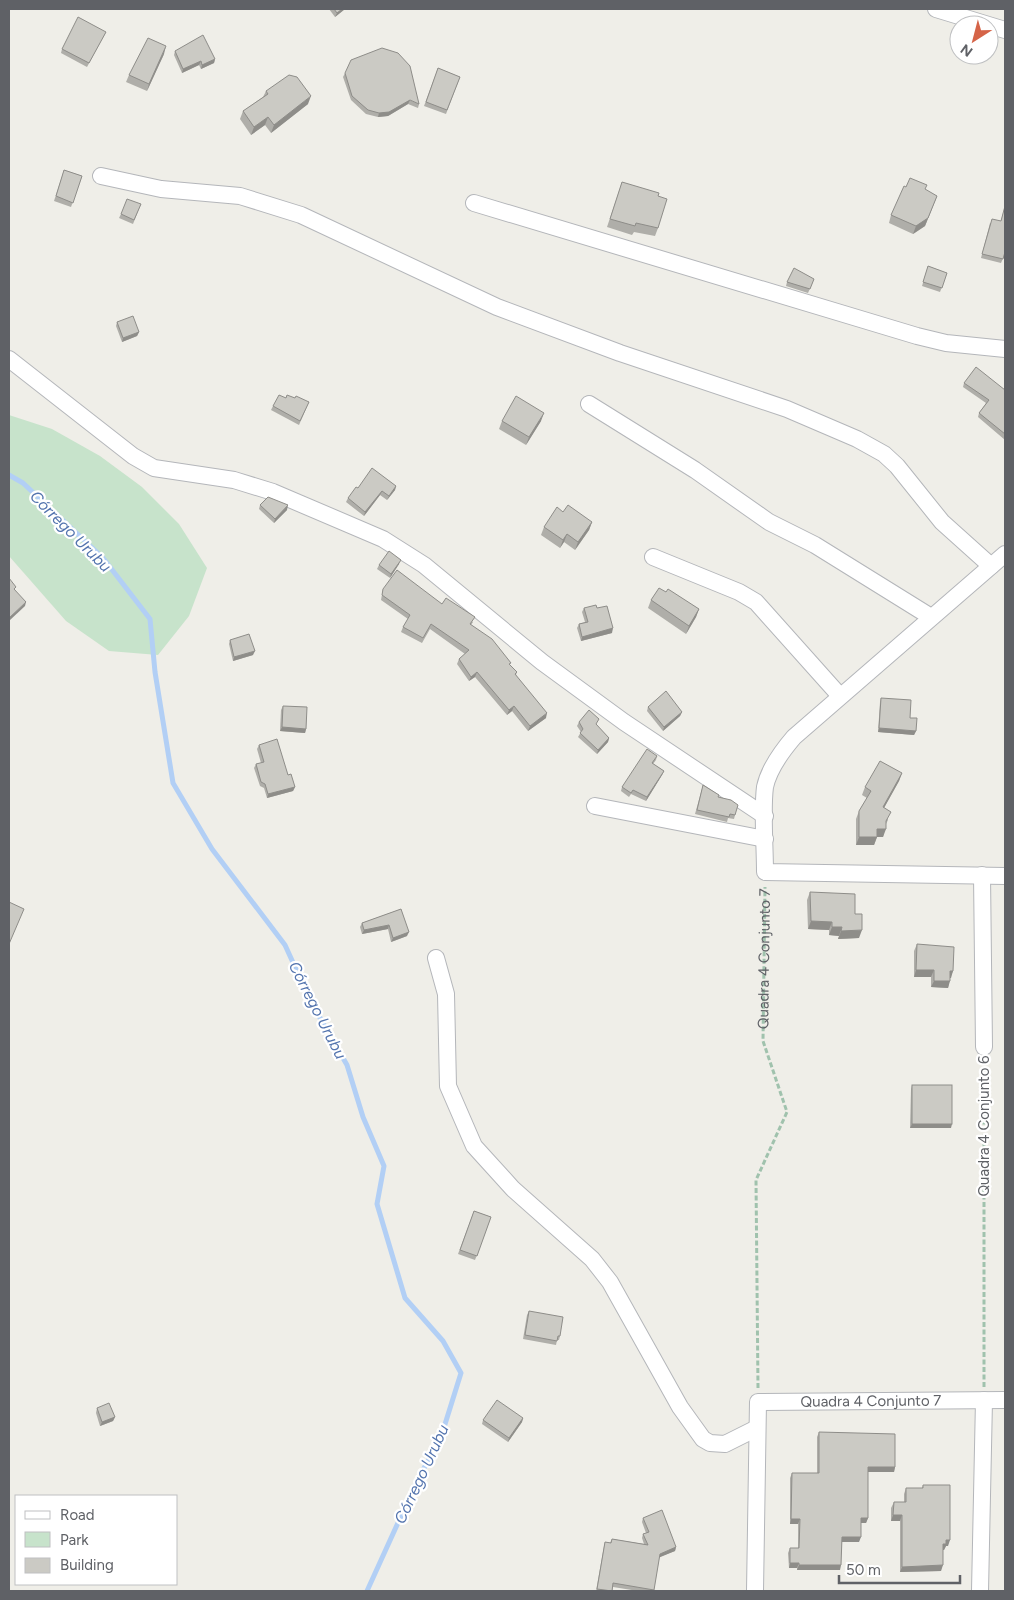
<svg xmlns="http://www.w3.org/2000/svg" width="1014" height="1600" font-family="Figtree,sans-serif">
	<rect width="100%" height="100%" fill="#efeee8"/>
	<path fill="#c7e3cb" d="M9,415L52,429L100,456L142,487L179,524L207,568L189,616L158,655L109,651L66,621L9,556Z"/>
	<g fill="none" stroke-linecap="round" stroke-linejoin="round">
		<path stroke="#b2cff5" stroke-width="5" d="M9,475L23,483L103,558L150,619L155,672L173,783L212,849L285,945L311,1002L347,1065L363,1117L384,1166L377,1204L405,1298L443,1341L461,1373L441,1437L417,1481L367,1591"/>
		<g stroke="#b4b6ba" stroke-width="18">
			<g id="minor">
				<path d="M936,9L1005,30"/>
				<path d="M101,176L161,189L240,196L301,215L497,307L620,353L787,409L857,439L884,454L897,466L942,522L991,566"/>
				<path d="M474,203L917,336L946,343L1005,349"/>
				<path d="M9,359L133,456L154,468L234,480L273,492L383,539L424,565L542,662L624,722L765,816"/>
				<path d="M589,404L695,470L769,522L815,545L931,617"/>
				<path d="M1005,554L794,737C782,751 769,768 765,787C762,809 765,848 765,872L1005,876"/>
				<path d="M653,557L739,592L756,602L840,696"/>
				<path d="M595,806L765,839"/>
				<path d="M982,875L984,1047"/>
				<path d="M436,958L446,994L448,1086L474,1146L513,1189L592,1259L610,1282L680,1407L703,1439L710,1443L725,1444L757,1428"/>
				<path id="s2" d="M755,1591L758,1402L1005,1400"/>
				<path d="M980,1591L984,1400"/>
			</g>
		</g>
		<g stroke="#a0c2ad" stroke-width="3" stroke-dasharray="5 2.5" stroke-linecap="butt">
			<path d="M984,1387V1060"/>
			<path id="s1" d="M758,1388L756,1180L787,1112L763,1041L765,887"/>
		</g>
		<use href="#minor" stroke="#fff" stroke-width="16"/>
	</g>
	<g fill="#afaea9">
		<path d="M329,9H345L335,17Z"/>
		<path d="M106,32L87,67L61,53L62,49Z"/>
		<path d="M175,51L215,59L214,63L201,69L199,65L182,73L174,55Z"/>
		<path d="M164,54L147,91L126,82L129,75Z"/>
		<path d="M438,68L460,77L446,114L424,106Z"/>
		<path d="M345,73L419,104L418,108L408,104L388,116L378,117L366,114L351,100L343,77Z"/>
		<path d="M266,91L308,104L271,133L265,125L251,135L240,119L243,111L263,97Z"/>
		<path d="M64,170L82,176L71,207L54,201Z"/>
		<path d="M622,182L658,228L655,236L634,232L632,235L607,227Z"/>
		<path d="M906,187L925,190L937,196L925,226L913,234L889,223L891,215Z"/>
		<path d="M141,204L133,224L119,218L121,214Z"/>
		<path d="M1005,205V257L1004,256L1001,263L981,258L990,223L1001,221Z"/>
		<path d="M928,266L947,273L940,292L922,286Z"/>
		<path d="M814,279L808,293L786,286L787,282Z"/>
		<path d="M117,322L139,332L137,336L122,342L116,326Z"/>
		<path d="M964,383L1005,390V440L978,417L979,413L986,403L963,387Z"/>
		<path d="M286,398H295L309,402L299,425L271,410L273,406Z"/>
		<path d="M502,421H541L526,445L499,429Z"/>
		<path d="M396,486L395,490L387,500L380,495L364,516L346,502L348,498L358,488Z"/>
		<path d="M260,505L287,510L274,523L259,509Z"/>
		<path d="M563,512L592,522L589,530L575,550L564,542L560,548L541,535L544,527Z"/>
		<path d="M399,564L390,578L377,569L379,565Z"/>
		<path d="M383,589L442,604L473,622L471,625L517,672L516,675L546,718L528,731L512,711L507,715L475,677L469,681L457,664L459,659L465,654L430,629L422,643L401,632L403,627L408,619L381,600Z"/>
		<path d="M666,592L699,609L696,617L686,634L648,608L651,600Z"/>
		<path d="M584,608H597L612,633L581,641L577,628L579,624L585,622L582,612Z"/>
		<path d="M230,640L253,655L233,661L229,644Z"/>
		<path d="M881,698L910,718L916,731L914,735L878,732L880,702Z"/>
		<path d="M283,706L306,729L305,733L280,731L281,710Z"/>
		<path d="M648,707L682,712L680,716L663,731L647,711Z"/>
		<path d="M579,722L597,724L596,725L609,738L608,742L597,754L578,737L581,732L577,726Z"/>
		<path d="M259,745L288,775L295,787L293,791L267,798L264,788L260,786L254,768L256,764L261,763L257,749Z"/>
		<path d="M657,756L656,760L653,764L664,771L662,775L646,801L631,794L629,797L621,791L622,787Z"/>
		<path d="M902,773L899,781L884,808L888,820L886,824L883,837H877L874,845H856V819L859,811L867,798L862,795L865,787Z"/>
		<path d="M703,785L718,797L735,815L734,819L728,818L727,822L695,814Z"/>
		<path d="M810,892L855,914L859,938L838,939L839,936L829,935V930L808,929L807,900Z"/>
		<path d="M401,909L407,936L391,942L388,929L362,934L360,927L362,923Z"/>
		<path d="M917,944L953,971L950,978L948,988L931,987V977H914V951Z"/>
		<path d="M912,1085L951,1128H910L911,1089Z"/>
		<path d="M474,1211L491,1217L475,1260L458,1254Z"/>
		<path d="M529,1311L560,1336L559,1340H557L556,1345L523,1339L527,1315Z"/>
		<path d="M97,1408L115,1417L113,1421L100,1426L96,1413Z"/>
		<path d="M523,1418L522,1422L508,1442L482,1424L483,1420Z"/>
		<path d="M819,1432L895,1467L894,1472H868V1518L866,1523H861L859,1542H842L840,1570H797V1568H789L788,1553L790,1548H798V1524H790V1478L792,1473H817V1437Z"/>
		<path d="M923,1485L948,1546H946L944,1550H943L941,1571L900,1572V1521H891V1508L894,1502H904V1494L906,1488H922Z"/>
		<path d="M643,1518L676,1547L675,1551L659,1557L653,1591H638L613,1587L612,1591H596L604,1546L605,1542L610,1543L612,1539L644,1544L642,1538L643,1534L646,1533L642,1522Z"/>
	</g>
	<g fill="#8e8d89">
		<path d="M342,9H345L335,17L337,13Z"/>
		<path d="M166,46L164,54L147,91L149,84Z"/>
		<path d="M215,59L214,63L201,69L202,65Z"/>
		<path d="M201,61L199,65L182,73L183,69Z"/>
		<path d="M311,96L308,104L271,133L274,125Z"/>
		<path d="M410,100L408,104L388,116L378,117L379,113Z"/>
		<path d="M268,117L265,125L251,135L254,127Z"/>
		<path d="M937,196L925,226L913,234L916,226Z"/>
		<path d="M139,332L137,336L122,342L123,338Z"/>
		<path d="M544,413L541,421L526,445L529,437Z"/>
		<path d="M396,486L395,490L387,500L389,496Z"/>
		<path d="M382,491L380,495L364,516L365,512Z"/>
		<path d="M288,505L287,510L274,523L275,519Z"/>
		<path d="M592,522L589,530L575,550L578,542Z"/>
		<path d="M567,534L564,542L560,548L563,540Z"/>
		<path d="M401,560L399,564L390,578L391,574Z"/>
		<path d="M26,602L25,606L9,621V618Z"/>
		<path d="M699,609L696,617L686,634L689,626Z"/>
		<path d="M613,628L612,633L581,641L582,637Z"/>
		<path d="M255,651L253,655L233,661L234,657Z"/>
		<path d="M477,672L475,677L469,681L471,677Z"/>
		<path d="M514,706L512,711L507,715L509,710Z"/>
		<path d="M682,712L680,716L663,731L664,727Z"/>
		<path d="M547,713L546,718L528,731L530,726Z"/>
		<path d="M282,727L306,729L305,733L280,731Z"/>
		<path d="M879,728L916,731L914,735L878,732Z"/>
		<path d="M609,738L608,742L597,754L598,750Z"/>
		<path d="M664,771L662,775L646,801L647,797Z"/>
		<path d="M902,773L899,781L880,815L883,807Z"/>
		<path d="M295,787L293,791L267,798L268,794Z"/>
		<path d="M877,829H886L883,837H874Z"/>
		<path d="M859,837H877L874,845H856Z"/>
		<path d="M811,921L832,922L829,930L808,929Z"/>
		<path d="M389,925L388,929L362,934L364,930Z"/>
		<path d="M832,927H842L839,936L829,935Z"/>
		<path d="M862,930L859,938L838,939L841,931Z"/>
		<path d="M409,932L407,936L391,942L393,938Z"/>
		<path d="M916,970H934L931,977H914Z"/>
		<path d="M950,971H953L951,978H948Z"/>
		<path d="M934,981H950L948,988L931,987Z"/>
		<path d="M912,1124H952L951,1128H910Z"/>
		<path d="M115,1417L113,1421L100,1426L102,1422Z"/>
		<path d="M523,1418L522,1422L508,1442L509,1438Z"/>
		<path d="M868,1467H895L894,1472H866Z"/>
		<path d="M893,1515H902L900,1521H891Z"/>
		<path d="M861,1518H868L866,1523H859Z"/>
		<path d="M791,1519H800L798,1524H790Z"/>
		<path d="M842,1537H861L859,1542H840Z"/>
		<path d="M946,1540H950L948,1546H946L944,1550H941L943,1544Z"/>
		<path d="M676,1547L675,1551L658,1558L660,1554Z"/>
		<path d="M790,1563H799L797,1568H789Z"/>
		<path d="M799,1565H841L840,1570H797Z"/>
		<path d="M943,1565L941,1571L900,1572L902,1567Z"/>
	</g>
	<g fill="#cbcac4" stroke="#8e8d89">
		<path d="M334,9H342L337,13Z"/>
		<path d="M78,17L106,32L89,63L62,49Z"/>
		<path d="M203,35L215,59L202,65L201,61L183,69L175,51Z"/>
		<path d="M148,38L166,46L149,84L129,75Z"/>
		<path d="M382,48L398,53L410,66L419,104L410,100L389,112L379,113L368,110L352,96L345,73L351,60Z"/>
		<path d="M438,68L460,77L447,110L426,102Z"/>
		<path d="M289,75L297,77L311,96L274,125L268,117L254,127L243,111L268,94L266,91Z"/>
		<path d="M64,170L82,176L73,203L56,196Z"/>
		<path d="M910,178L927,185L925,189L937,196L928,218L916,226L891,215L904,186L906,187Z"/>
		<path d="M622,182L659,193L658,196L667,199L658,228L636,223L635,226L610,219Z"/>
		<path d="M127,199L141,204L134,220L121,214Z"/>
		<path d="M1005,206V252L1003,259L982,254L992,219L1001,221Z"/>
		<path d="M928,266L947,273L942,288L923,282Z"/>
		<path d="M794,268L814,279L810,289L787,282Z"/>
		<path d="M133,316L139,332L123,338L117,322Z"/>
		<path d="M976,367L1005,390V434L979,413L989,400L964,383Z"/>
		<path d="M279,395L286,398L287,395L295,398L296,396L309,402L300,421L273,406Z"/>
		<path d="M516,396L544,413L529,437L502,421Z"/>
		<path d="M372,468L396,486L389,496L382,491L365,512L348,498L356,487L358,488Z"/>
		<path d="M268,497L288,505L275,519L260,505Z"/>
		<path d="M568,505L592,522L578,542L567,534L563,540L544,527L557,507L563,512Z"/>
		<path d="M389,551L401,560L391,574L379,565Z"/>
		<path d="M397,570L442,604L446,598L475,617L470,624L492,639L511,663L509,664L517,672L515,674L547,713L530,726L514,706L509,710L477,672L471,677L459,659L469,650L431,624L423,638L403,627L410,615L382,595L383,589Z"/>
		<path d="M9,578L16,587L14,589L26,602L9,618Z"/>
		<path d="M659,588L666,592L668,589L699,609L689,626L651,600Z"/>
		<path d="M596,605L597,608L607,606L613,628L582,637L579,624L588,622L584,608Z"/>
		<path d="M249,634L255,651L234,657L230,640Z"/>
		<path d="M666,691L682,712L664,727L648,707Z"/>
		<path d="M881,698L911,700L910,718H917L916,731L879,728Z"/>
		<path d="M283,706L307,707L306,729L282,727Z"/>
		<path d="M589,710L599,719L596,724L609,738L598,750L580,733L583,729L579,722Z"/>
		<path d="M277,739L288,775L291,774L295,787L268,794L265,784L261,782L256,764L264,762L259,745Z"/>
		<path d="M647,749L657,756L652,763L664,771L647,797L633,790L631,793L622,787Z"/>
		<path d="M880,761L902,773L883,807L891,812L886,821V829H877V837H859V811L871,791L865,787Z"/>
		<path d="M703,785L719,795L718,797L731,800L738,805L735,815L730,814L729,817L697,810Z"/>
		<path d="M810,892L855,894V914H862V930L841,931L842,927H832V922L811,921Z"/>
		<path d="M9,902L24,909L9,944Z"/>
		<path d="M401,909L409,932L393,938L389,925L364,930L362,923Z"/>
		<path d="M917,944L954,947L953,971H950V981H934V970H916Z"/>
		<rect x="912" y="1085" width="40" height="39"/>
		<path d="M474,1211L491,1217L477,1256L460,1250Z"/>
		<path d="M529,1311L563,1317L560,1336H558L557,1341L525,1335Z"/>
		<path d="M497,1400L523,1418L509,1438L483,1420Z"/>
		<path d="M109,1403L115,1417L102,1422L97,1408Z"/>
		<path d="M819,1432L895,1434V1467H868V1518H861V1537H842L841,1565H799V1563H790V1548H799L800,1519H791L792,1473H819Z"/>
		<path d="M923,1485H950V1540H946V1544H943V1565L902,1567V1515H893L894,1502H906V1488H923Z"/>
		<path d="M662,1510L676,1547L660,1554L654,1590L613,1583L612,1591L597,1589L605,1542L611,1543L612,1539L648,1545L643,1534L649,1532L643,1518Z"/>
	</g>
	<g text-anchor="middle" stroke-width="4.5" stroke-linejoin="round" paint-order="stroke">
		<g font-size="15" fill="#5f6166" stroke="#fff">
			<text dy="5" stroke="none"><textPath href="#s1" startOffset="440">Quadra 4 Conjunto 7</textPath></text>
			<text transform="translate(984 1126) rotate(-90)" y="5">Quadra 4 Conjunto 6</text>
			<text dy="5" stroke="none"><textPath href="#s2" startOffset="302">Quadra 4 Conjunto 7</textPath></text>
		</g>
		<g font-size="16" font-style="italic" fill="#5374ae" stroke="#fff">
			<text transform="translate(71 531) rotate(45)" y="6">Córrego Urubu</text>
			<text transform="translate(318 1010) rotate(63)" y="6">Córrego Urubu</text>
			<text transform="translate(421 1474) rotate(-65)" y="6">Córrego Urubu</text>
		</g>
	</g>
	<rect width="1014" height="1600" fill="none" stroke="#5f6166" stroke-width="20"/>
	<rect x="15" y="1495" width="162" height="90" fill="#ffffff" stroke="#bfc0c2"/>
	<rect x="25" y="1511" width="25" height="8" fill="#ffffff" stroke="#bfc0c2"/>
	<text x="60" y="1520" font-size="15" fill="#5f6166">Road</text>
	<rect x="25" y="1532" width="25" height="15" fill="#c7e3cb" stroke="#bfc0c2"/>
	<text x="60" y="1545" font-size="15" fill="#5f6166">Park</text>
	<rect x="25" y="1558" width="25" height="15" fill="#cbcac4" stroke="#bfc0c2"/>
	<text x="60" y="1570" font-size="15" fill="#5f6166">Building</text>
	<g transform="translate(974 40) rotate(216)"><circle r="24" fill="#ffffff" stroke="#bfc0c2"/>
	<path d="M0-4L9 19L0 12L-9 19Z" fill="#d56448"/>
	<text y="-8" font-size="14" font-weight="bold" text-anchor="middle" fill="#5f6166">N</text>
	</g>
	<path d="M839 1575v8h121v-8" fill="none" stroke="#5f6166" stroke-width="2.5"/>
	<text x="846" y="1575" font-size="15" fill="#5f6166" stroke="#ffffff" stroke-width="4" paint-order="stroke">50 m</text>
</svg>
